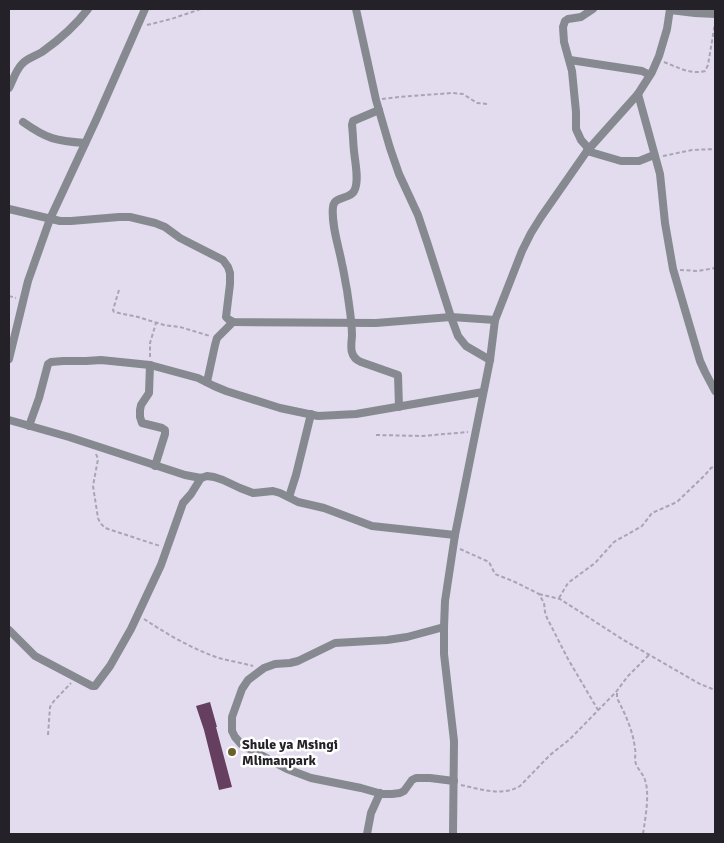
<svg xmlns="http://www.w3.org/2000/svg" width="724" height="843" font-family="Signika,sans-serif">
	<rect width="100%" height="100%" fill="#e2dcee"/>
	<path fill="#653e60" d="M210,702L217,727H216L232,787L219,790L204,730L196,706Z"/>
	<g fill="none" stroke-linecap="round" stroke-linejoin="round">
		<g stroke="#a9a4b3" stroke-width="2" stroke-dasharray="4 2.5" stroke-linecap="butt">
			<path d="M147,25L171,19L201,9"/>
			<path d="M664,62C677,67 691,75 705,71L708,65L715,23"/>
			<path d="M382,99L399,97L452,93L463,94L477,103L487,104"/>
			<path d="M663,156L692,150L715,149"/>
			<path d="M680,270L698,271L715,268"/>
			<path d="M119,290L113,310L114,312L138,317L164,325L180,327L210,336"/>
			<path d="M9,296L16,298"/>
			<path d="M150,357V343L156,323"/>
			<path d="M376,435L422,436L468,432"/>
			<path d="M96,454L98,459L93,486L98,518C100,523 103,527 108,529L160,546"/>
			<path d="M460,549L489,562L495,574L515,582L539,594L544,603L545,612L547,618L568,659L598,710"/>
			<path d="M539,594L560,599L622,639L700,684L715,690"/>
			<path d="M559,598L568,583L595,563L614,542L642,526L652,513L677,502L705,475L711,468L715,466"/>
			<path d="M144,619C167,634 192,649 219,658C230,661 242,663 253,666"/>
			<path d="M617,693V698C625,714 633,730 635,749C636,752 635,756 635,760C636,768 643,773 645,780C650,794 645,820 643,834"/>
			<path d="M48,735L50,707L54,701L71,683"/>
			<path d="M461,785C480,789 502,797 520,786L550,755L570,739L616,692L628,676L649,655"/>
		</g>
		<g stroke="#878990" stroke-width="8">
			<path d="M356,9L376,100L390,148L399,174L418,215L428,245L451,317L458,336L466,346L490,360"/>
			<path d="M670,10L695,13L715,14"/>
			<path d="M570,60L642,71L650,75"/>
			<path d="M9,88C13,80 16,70 22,64C27,58 36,56 42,52C59,40 76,25 88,9"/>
			<path d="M638,94L660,174L665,223L673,269L700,361L705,372L715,391"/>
			<path d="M379,110L353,121L352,125C353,133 353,142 354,151C355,162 359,179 355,189C352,200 334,195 333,207C331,225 339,247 342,264C344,272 345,281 347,290C349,306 352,320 352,336C351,346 349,357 361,362L398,375L399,407"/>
			<path d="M23,122C47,139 56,141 85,143"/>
			<path d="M589,149L581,140L576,129V112L572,71L564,42L563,27L565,21L568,19L581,17L593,9"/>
			<path d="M587,151L621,161H639L654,155"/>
			<path d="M9,209L60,221H71L119,217H130L155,223L165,227L180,238L223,260L228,267L230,273V284L226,317L228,319L233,322L376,323L451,317L495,320"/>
			<path d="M9,359L28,281L50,219L97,118L145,9"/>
			<path d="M150,365L149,393L141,405L140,410V417L142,423L162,428L165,430V434L155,466"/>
			<path d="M207,382L215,345L217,338L233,322"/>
			<path d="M9,420L69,437L185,475L201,478L207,476L214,477L223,480L240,488L253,493L273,491L280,493L298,502L324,508L372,526L455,535"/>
			<path d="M29,426L39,398L48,364L51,362L63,361H86L101,360L150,365L198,378L214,386L226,391L280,408L318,416L356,414L483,392"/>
			<path d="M289,497L296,475L311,414"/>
			<path d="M444,627L407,637L387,640L335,643L298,661L290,663L275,664L264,668L248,680L242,689L232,717V731L235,737L242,745L287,769L311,778L361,788L382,794H392L400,793L404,791L412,780L416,778H430L454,781"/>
			<path d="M9,630L35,656L92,686H95L110,666L131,629L161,565L183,503L191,494L201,478"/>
			<path d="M367,834L371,813L380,793"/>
			<path d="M453,834L454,741L444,654V627L445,601L455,535L490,360L495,320L522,251L531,233L541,217L587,151L638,94L652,72L659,56L667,29L670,9"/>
		</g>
	</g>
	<circle fill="#6b5f2c" stroke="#fff" stroke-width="2" cx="232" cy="752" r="5"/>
	<g text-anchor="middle" stroke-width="5" stroke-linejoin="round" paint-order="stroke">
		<g font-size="14" font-weight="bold" fill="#242228" stroke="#fff" text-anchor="start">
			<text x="242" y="749">Shule ya Msingi<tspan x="242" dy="16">Mlimanpark</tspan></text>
		</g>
	</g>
	<rect width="724" height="843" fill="none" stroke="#242228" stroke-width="20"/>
</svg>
